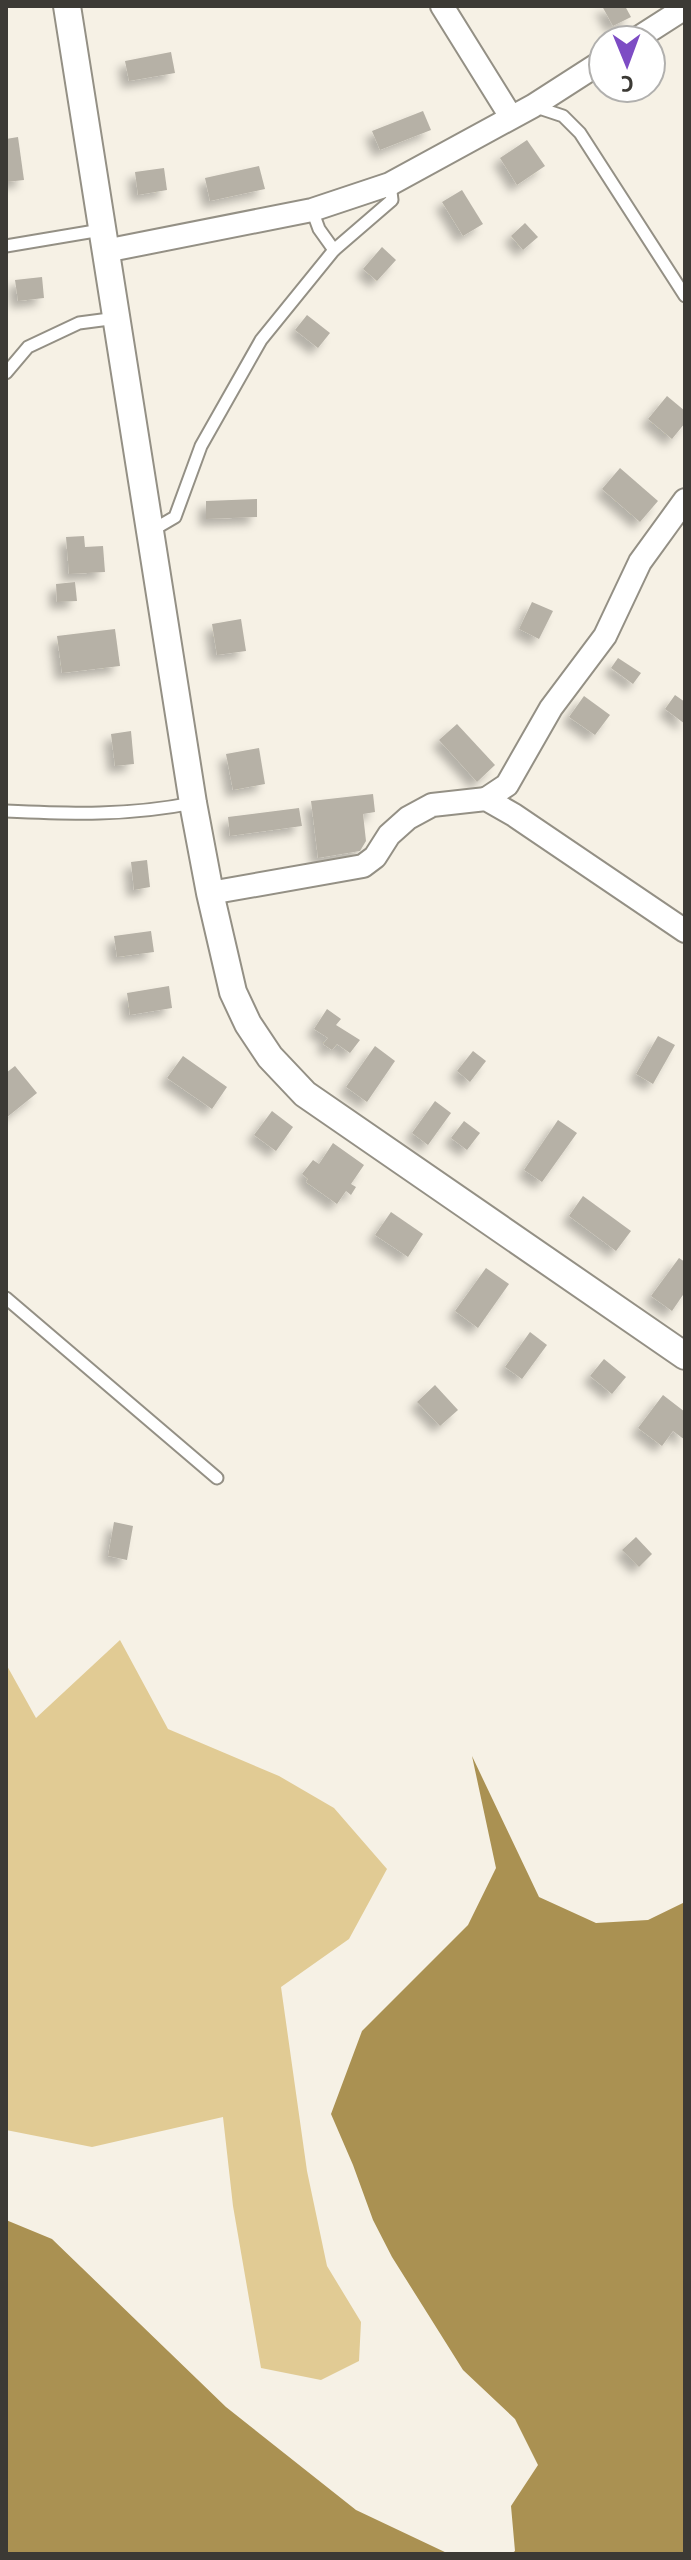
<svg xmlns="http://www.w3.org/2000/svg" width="691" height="2560" font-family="'PT Sans',sans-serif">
	<defs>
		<filter id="shadow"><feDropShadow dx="-7" dy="7" stdDeviation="4" flood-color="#0004"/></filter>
	</defs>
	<rect width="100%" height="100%" fill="#f6f1e5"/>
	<path fill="#e1cb94" d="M120,1640L168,1729L279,1776L334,1808L387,1869L349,1939L281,1987L307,2171L327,2266L361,2322L359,2361L321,2380L261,2368L233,2206L223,2117L92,2147L6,2130V1664L36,1718Z"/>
	<g fill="#aa9152">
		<path d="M472,1756L539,1897L596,1923L648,1920L685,1902V2554H511L515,2551L511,2506L538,2465L515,2419L463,2370L392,2257L373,2220L353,2165L331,2114L362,2031L468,1925L496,1868Z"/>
		<path d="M6,2220L52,2239L226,2407L356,2510L449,2554H6Z"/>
	</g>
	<g fill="#b6b1a6" filter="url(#shadow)">
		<path d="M602,6H625L631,17L613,26Z"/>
		<path d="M171,52L175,73L129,81L125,61Z"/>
		<path d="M423,111L431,130L380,150L372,131Z"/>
		<path d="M18,137L24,180L6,182V139Z"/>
		<path d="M527,140L545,166L517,185L500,158Z"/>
		<path d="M259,166L265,189L210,201L205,178Z"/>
		<path d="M164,168L167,190L138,195L135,172Z"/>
		<path d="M462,190L483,224L463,236L442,202Z"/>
		<path d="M525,223L538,237L523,250L511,236Z"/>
		<path d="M382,247L396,260L377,281L363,269Z"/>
		<path d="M42,277L44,298L18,301L15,280Z"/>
		<path d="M307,315L330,333L318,348L295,330Z"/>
		<path d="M667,396L685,411V423L672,439L648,419Z"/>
		<path d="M620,468L658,501L640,522L602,489Z"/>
		<path d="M257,499V517L206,519V501Z"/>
		<path d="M84,536L85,547L103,546L105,572L69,574L66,537Z"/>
		<path d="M75,582L77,601L57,602L56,584Z"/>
		<path d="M532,602L553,611L539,639L519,629Z"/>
		<path d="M241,619L246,651L217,655L212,624Z"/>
		<path d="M115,629L120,666L62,673L57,636Z"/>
		<path d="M618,658L641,673L633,684L611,668Z"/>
		<path d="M675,695L685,702V724L665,709Z"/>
		<path d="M584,696L610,715L595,735L569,717Z"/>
		<path d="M457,724L495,765L477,782L439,740Z"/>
		<path d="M131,731L134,764L115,766L111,734Z"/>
		<path d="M259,748L265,784L233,790L226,754Z"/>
		<path d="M373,794L375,812L363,814L366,841L360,851L318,858L311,801Z"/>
		<path d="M299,808L302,826L230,836L228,817Z"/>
		<path d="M147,860L150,887L134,890L131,862Z"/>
		<path d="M151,931L154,952L117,957L114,936Z"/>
		<path d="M169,986L172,1008L130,1015L127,993Z"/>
		<path d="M327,1009L341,1019L336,1025L360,1040L350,1053L337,1044L332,1050L323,1044L328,1038L314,1029Z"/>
		<path d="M658,1036L675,1045L653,1084L636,1074Z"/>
		<path d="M375,1046L395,1061L367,1102L346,1087Z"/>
		<path d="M473,1051L486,1061L470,1082L457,1071Z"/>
		<path d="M183,1056L227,1087L212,1109L167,1078Z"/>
		<path d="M15,1066L37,1093L6,1118V1073Z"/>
		<path d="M435,1101L451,1113L428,1145L412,1133Z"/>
		<path d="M272,1111L293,1127L276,1151L254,1135Z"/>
		<path d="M558,1120L577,1133L542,1182L524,1170Z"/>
		<path d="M464,1121L480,1133L467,1150L451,1138Z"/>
		<path d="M333,1143L364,1165L351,1184L356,1187L351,1195L346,1191L337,1204L306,1182L308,1179L302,1174L313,1160L319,1164Z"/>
		<path d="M583,1196L631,1231L616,1251L569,1216Z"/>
		<path d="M391,1212L423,1234L408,1257L375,1235Z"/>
		<path d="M679,1258L685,1262V1292L672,1311L651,1296Z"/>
		<path d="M486,1268L509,1284L478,1328L455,1311Z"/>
		<path d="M530,1332L547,1345L522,1379L505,1367Z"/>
		<path d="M604,1359L626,1377L612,1394L590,1376Z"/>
		<path d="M435,1385L458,1410L440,1426L417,1402Z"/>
		<path d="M663,1395L685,1412V1440L673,1431L662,1446L638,1428Z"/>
		<path d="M114,1522L133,1526L127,1560L108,1556Z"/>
		<path d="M636,1537L652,1554L639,1567L622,1550Z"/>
	</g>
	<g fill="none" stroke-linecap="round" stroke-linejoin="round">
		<g stroke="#949085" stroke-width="15">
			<g id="service">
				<path d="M533,106L563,116L580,133L685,296"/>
				<path d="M312,210L319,229L334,250"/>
				<path d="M6,246L101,230"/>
				<path d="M6,373L28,347L79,323L117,318"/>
				<path d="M151,531L175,517L201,446L261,340L334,250L392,200L390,184"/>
				<path d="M6,811C71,814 128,816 193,803"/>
				<path d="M6,1298L217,1478"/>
			</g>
		</g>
		<g stroke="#949085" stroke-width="26">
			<g id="minor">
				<path d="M442,6L511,117"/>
				<path d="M635,40L685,8"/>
				<path d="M105,251L312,210L390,184L533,106L603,61"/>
				<path d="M486,799L507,785L551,708L605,636L640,562L685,500"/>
				<path d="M210,893L363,866L375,857L389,835L408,818L432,805L486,799L514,815L685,931"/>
			</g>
		</g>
		<g stroke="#949085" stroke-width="30">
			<path id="tertiary" d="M67,6L193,803L210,893L233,992L248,1024L270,1057L305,1094L685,1356"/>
		</g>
		<use href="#service" stroke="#fff" stroke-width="11"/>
		<use href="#minor" stroke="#fff" stroke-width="22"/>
		<use href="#tertiary" stroke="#fff" stroke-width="26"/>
	</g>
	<rect width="691" height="2560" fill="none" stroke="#3c3a35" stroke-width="16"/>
	<g transform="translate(627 64) rotate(179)"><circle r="38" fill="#ffffff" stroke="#b1b0ae" stroke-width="2"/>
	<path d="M0-6L14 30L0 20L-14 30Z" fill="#7d4cc4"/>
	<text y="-12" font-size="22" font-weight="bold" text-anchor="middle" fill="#3c3a35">С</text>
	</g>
</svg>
